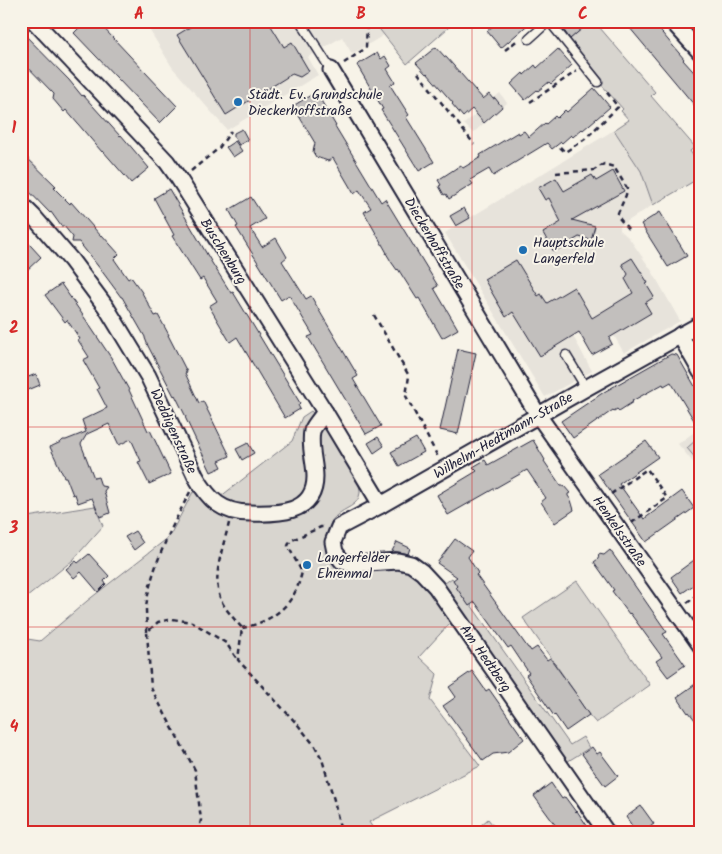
<svg xmlns="http://www.w3.org/2000/svg" width="722" height="854" font-family="Kalam,sans-serif">
	<rect width="100%" height="100%" fill="#f7f3e8"/>
	<filter id="ink" filterUnits="userSpaceOnUse"><feTurbulence type="fractalNoise" baseFrequency=".02" numOctaves="2"/><feDisplacementMap in="SourceGraphic" scale="10" xChannelSelector="R" yChannelSelector="G"/><feConvolveMatrix kernelMatrix="1 2 1 2 8 2 1 2 1" color-interpolation-filters="sRGB"/></filter>
	<g filter="url(#ink)">
		<g fill="#e7e3db">
			<path d="M144,21H373L384,35L352,54L342,37L308,57L318,75L227,130L172,67Z"/>
			<path d="M500,93L507,103L473,133L464,124Z"/>
			<path d="M614,130L641,171L653,205L620,226V230L629,238L652,271L680,321L624,353L604,318L573,336L592,371L545,397L445,233Z"/>
			<path d="M701,427V472L678,444Z"/>
		</g>
		<g fill="#d8d5cf" stroke="#7d7c85">
			<path d="M373,21H456L407,64Z"/>
			<path d="M591,21H594L655,92L651,96L695,147L690,151L698,163L701,161V177L653,205L641,171L614,130L629,120L621,111L623,109L600,83L603,80L570,39Z"/>
			<path d="M681,21H698L697,23L701,26V43Z"/>
			<path d="M311,411C316,417 322,422 327,429C336,441 361,478 360,493C358,507 345,507 336,516C329,522 322,542 327,551C329,555 334,559 338,562L397,565L417,573L431,593L452,578L570,745L583,737L589,748L565,763L461,617L450,623L419,657L437,674L430,700L480,766L369,822L376,833H21V638L40,641L87,601L169,537L193,492L220,497L292,441L302,417Z"/>
			<path d="M696,440L701,446V465L687,448Z"/>
			<path d="M95,506L103,526L73,560L21,602V518Z"/>
			<path d="M577,581L650,685L596,723L589,715L578,699L579,698L523,618Z"/>
			<path d="M488,819L499,833H472Z"/>
		</g>
		<g fill="#c2bfbd" stroke="#22223b">
			<path d="M86,21H97L177,106L160,123L74,33Z"/>
			<path d="M200,21H268L284,47L292,42L309,71L300,77L292,74L226,115L177,35Z"/>
			<path d="M499,21H532L501,48L487,31Z"/>
			<path d="M572,21H591L570,39L563,29Z"/>
			<path d="M624,21H652L684,59L683,60L701,80V113Z"/>
			<path d="M21,31L69,80L82,96L83,95L120,136L121,135L149,168L131,183L103,151L102,152L66,110L64,112L53,99L54,94L21,60Z"/>
			<path d="M436,47L445,57H446L483,99L489,94L493,99L495,98L502,107L484,123L472,109L463,117L452,104L453,103L427,73L426,74L416,63Z"/>
			<path d="M558,49L572,65L551,84L549,82L538,91L537,90L525,100L511,84L523,73L524,75L535,65L537,68Z"/>
			<path d="M377,53L381,59L385,56L391,66L387,69L395,82L390,85L409,115L406,117L434,162L419,171L381,110L383,109L357,65Z"/>
			<path d="M594,88L610,107L583,130L582,129L573,137L571,135L562,143L561,142L552,149L547,143L493,176L489,169L470,180L473,184L449,199L446,194L444,195L439,186L441,185L438,180L461,165L463,168L481,157L480,155L518,132L519,134L524,131L529,137L545,123L546,124L555,116L557,118L565,110L567,112Z"/>
			<path d="M316,92L336,126H335L381,202L385,199L438,286L434,288L458,329L442,338L419,298L417,299L398,269L397,270L392,263L386,253H387L364,212L371,208L359,190L354,194L333,158L328,161L316,157L313,152L315,143L293,106Z"/>
			<path d="M242,129L248,140L239,145L234,137V133Z"/>
			<path d="M235,141L242,151L233,157L226,147Z"/>
			<path d="M21,152L56,186L54,188L70,204L71,202L101,236L102,235L119,254L114,259L128,279L131,277L141,291L155,316L158,315L169,335H168L187,372L185,373L199,403L203,401L230,456L219,461L222,467L211,472L185,417H186L175,395L174,396L148,346L145,338V337L122,297H121L101,270L79,242H72L73,237L68,231L64,226H61L51,212L50,213L21,183Z"/>
			<path d="M613,171L624,191L572,220L595,226L591,240L579,237L554,252L543,233L561,222L549,198L545,200L538,188L556,178L564,191L592,175L596,181Z"/>
			<path d="M169,189L212,263L231,293L233,292L300,403L298,405L300,409L285,418L237,337L230,342L209,306L217,301L203,278L200,280L172,236L174,235L154,198Z"/>
			<path d="M251,197L265,219L250,228L262,247L276,238L287,257L282,261L306,299L311,296L320,312L358,376L353,379L381,426L366,434L308,337L313,335L289,295L281,300L236,227L238,226L229,210Z"/>
			<path d="M464,208L470,218L456,226L450,216Z"/>
			<path d="M660,212L687,256L668,267L641,224Z"/>
			<path d="M21,235L41,257L27,270L21,264Z"/>
			<path d="M632,258L648,283L646,284L654,297L645,303L651,313L609,338L612,344L592,355L579,332L540,356L513,312L506,317L484,279L516,260L538,296L541,294L547,303L574,287L592,318L633,293L625,279L628,274L622,264Z"/>
			<path d="M61,284L80,311L112,359L129,390L148,431L150,430L171,474L149,484L138,462L141,461L131,439L119,445L109,424L87,434L81,444L94,478L98,477L101,486L107,487L104,491L110,513L100,517L92,498L78,503L75,494L73,495L66,477H64L50,447L61,442L63,440H66L86,432L82,420L107,408L97,389L99,388L83,360L89,357L78,340L80,339L67,320L65,322L45,295Z"/>
			<path d="M458,349L476,353L458,434L440,430Z"/>
			<path d="M671,354L677,355L701,397V432L671,382L664,386L663,384L632,401L633,402L619,411L617,409L614,411L613,410L573,438L561,421L604,392Z"/>
			<path d="M36,374L40,385L21,393V380Z"/>
			<path d="M378,437L384,446L374,453L368,443Z"/>
			<path d="M416,438L424,452L399,466L391,452Z"/>
			<path d="M533,440L545,460L544,461L561,486H564L570,493L568,494V496L571,500L574,510L555,523L541,502L546,498L527,470L448,515L437,495L477,471L473,467L485,460L488,465Z"/>
			<path d="M646,441L658,457L619,484L644,519L682,491L694,508L646,542L598,474Z"/>
			<path d="M248,443L254,453L242,460L236,449Z"/>
			<path d="M135,531L143,543L134,550L125,537Z"/>
			<path d="M455,539L472,551L468,557L478,573L476,575L528,648H529L531,651L537,647L547,660L550,658L579,698L578,699L589,715L566,731L555,715L554,716L526,675L529,673L511,646L508,648L475,602L469,606L456,587L457,586L453,580L457,577L437,563Z"/>
			<path d="M397,542L410,548L408,554L392,551Z"/>
			<path d="M610,550L662,625L667,632L663,634L685,665L668,677L656,661L662,657L630,613L629,614L612,591L614,590L594,562L598,559L599,554L604,555Z"/>
			<path d="M89,554L109,576L104,581L106,584L98,592L81,572L74,578L66,569L76,561L78,563Z"/>
			<path d="M701,555V580L682,593L671,577Z"/>
			<path d="M472,671L486,691L489,689L524,739L508,752L493,754L483,761L443,706L456,697L449,687Z"/>
			<path d="M701,680V728L689,712L688,713L677,697Z"/>
			<path d="M592,747L597,754L600,752L618,776L605,786L582,754Z"/>
			<path d="M551,783L562,799L565,797L576,812L577,811L592,833H561L534,796Z"/>
			<path d="M641,806L654,824L641,833H637L626,817Z"/>
		</g>
		<g fill="none" stroke-linecap="round" stroke-linejoin="round">
			<g stroke="#22223b" stroke-width="11">
				<g id="service">
					<path d="M300,21L331,70"/>
					<path d="M549,21L598,82"/>
					<path d="M529,39L549,21"/>
					<path d="M566,355L586,388"/>
					<path d="M689,630L701,621"/>
				</g>
			</g>
			<g stroke="#22223b" stroke-width="19">
				<g id="minor">
					<path d="M34,21L167,162L179,179L325,412L381,505"/>
					<path d="M672,21L701,53"/>
					<path d="M331,70L538,415L701,646"/>
					<path d="M21,204L33,216L71,260L106,307L148,376L196,477C209,500 222,513 250,513C277,514 315,514 315,477C315,462 309,447 312,431C314,425 321,418 325,412"/>
					<path d="M680,335L701,372"/>
					<path d="M607,833L436,587L422,572L411,564L398,561L353,564L342,561L335,552L333,542L339,527L381,505L586,388L701,324"/>
				</g>
			</g>
			<g stroke="#22223b" stroke-width="2.5" stroke-dasharray="5 4" stroke-linecap="butt">
				<path d="M505,50L519,39"/>
				<path d="M344,63L366,48L367,21"/>
				<path d="M418,73L474,144"/>
				<path d="M530,102L577,71"/>
				<path d="M560,147L565,152L585,139L618,107L605,90"/>
				<path d="M191,171L219,148L231,131"/>
				<path d="M556,173L594,170L604,164L614,167L627,188L626,195L618,213L619,218L629,230"/>
				<path d="M374,315L409,376L406,396L438,457"/>
				<path d="M611,494L647,469L667,498L630,524"/>
				<path d="M229,523C224,545 211,577 221,600C224,608 236,621 242,628L238,660L298,725L315,746L322,759L334,800L341,833"/>
				<path d="M687,603L701,592"/>
				<path d="M242,628C262,624 283,614 294,594C298,587 300,580 302,572L288,546L290,541L321,527H325"/>
				<path d="M147,632C147,624 146,616 146,608C150,569 172,526 190,492"/>
				<path d="M198,833L201,820L195,770L151,688L147,632L158,622L172,619L192,622L226,643L237,659"/>
			</g>
			<use href="#service" stroke="#f7f3e8" stroke-width="8"/>
			<use href="#minor" stroke="#f7f3e8" stroke-width="15"/>
		</g>
	</g>
	<path fill="none" stroke="#d62828" stroke-width="1" stroke-opacity="0.55" d="M250,21V833M472,21V833M21,227H701M21,427H701M21,627H701"/>
	<g fill="#1f6fb2" stroke="#f7f3e8" stroke-width="2">
		<circle cx="238" cy="102" r="5"/>
		<circle cx="523" cy="250" r="5"/>
		<circle cx="307" cy="565" r="5"/>
	</g>
	<g text-anchor="middle" stroke-width="4" stroke-linejoin="round" paint-order="stroke">
		<g font-size="14" fill="#22223b" stroke="#f7f3e8" text-anchor="start">
			<text x="248" y="99">Städt. Ev. Grundschule<tspan x="248" dy="16">Dieckerhoffstraße</tspan></text>
			<text x="533" y="247">Hauptschule<tspan x="533" dy="16">Langerfeld</tspan></text>
			<text x="317" y="562">Langerfelder<tspan x="317" dy="16">Ehrenmal</tspan></text>
		</g>
		<g font-size="14" fill="#22223b" stroke="#f7f3e8">
			<text transform="translate(435 243) rotate(59)" y="5">Dieckerhoffstraße</text>
			<text transform="translate(224 251) rotate(58)" y="5">Buschenburg</text>
			<text transform="translate(174 431) rotate(65)" y="5">Weddigenstraße</text>
			<text transform="translate(503 435) rotate(-30)" y="5">Wilhelm-Hedtmann-Straße</text>
			<text transform="translate(620 531) rotate(55)" y="5">Henkelsstraße</text>
			<text transform="translate(486 658) rotate(55)" y="5">Am Hedtberg</text>
		</g>
	</g>
	<rect width="722" height="854" fill="none" stroke="#f7f3e8" stroke-width="55"/>
	<rect x="28" y="28" width="666" height="798" fill="none" stroke="#d62828" stroke-width="2"/>
	<g font-size="16" text-anchor="middle" font-weight="bold" fill="#d62828">
		<text x="139" y="19">A</text>
		<text x="361" y="19">B</text>
		<text x="583" y="19">C</text>
		<text x="14" y="133">1</text>
		<text x="14" y="333">2</text>
		<text x="14" y="533">3</text>
		<text x="14" y="732">4</text>
	</g>
</svg>
